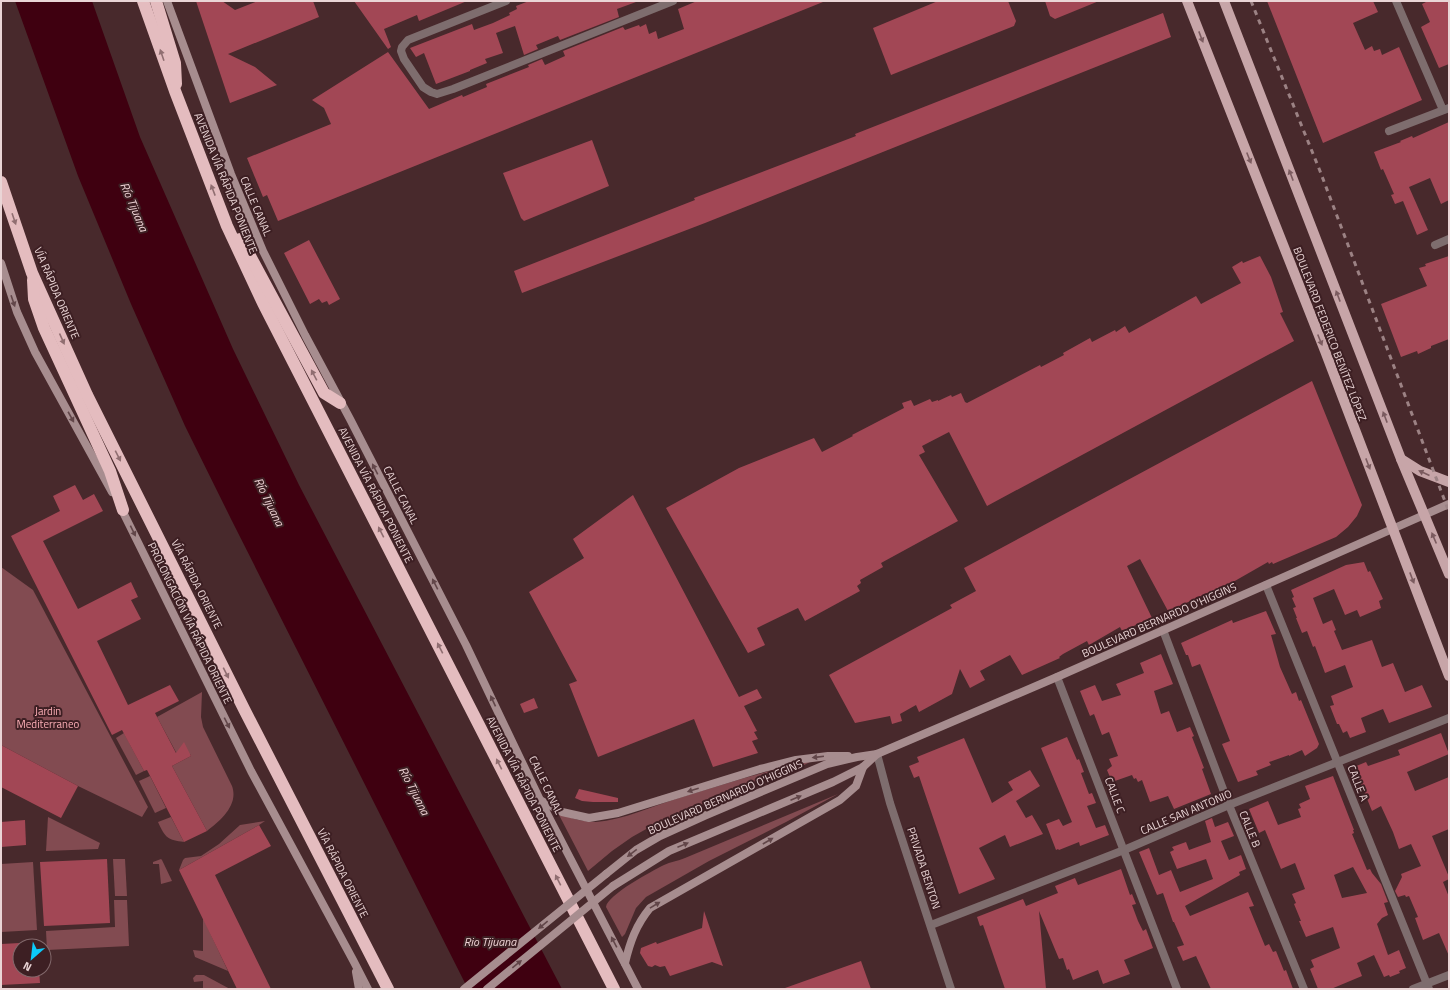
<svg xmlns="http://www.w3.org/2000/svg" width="1450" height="990" font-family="'Titillium Web',sans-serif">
	<rect width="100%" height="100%" fill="#48292c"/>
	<g fill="#824b51">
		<path d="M1,567L33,590L148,807L142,817L78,786L1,745Z"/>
		<path d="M202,692L201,717L203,727L232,786C239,805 220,821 207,831L172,766L191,756L190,754L184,757L177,754L157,717Z"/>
		<path d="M124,733L144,771L136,775L116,738Z"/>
		<path d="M814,760L802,766L731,792L648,828L632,837L612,851L588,871L558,813C570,818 583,822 596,822C623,820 653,806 679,798C724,784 768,770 814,760Z"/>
		<path d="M150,776L166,808L155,813L139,781Z"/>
		<path d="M838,794L786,822L709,861L646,897L636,908L625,934L622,937L606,907C607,895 652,871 664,865C670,862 678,861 685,858Z"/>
		<path d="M48,817L100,843L98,849L46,851Z"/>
		<path d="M171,817L184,842C168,840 165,838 158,822Z"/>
		<path d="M265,821L259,825L179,870L183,860L185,858L201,856L219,844L240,825Z"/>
		<path d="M113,859H125L127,896H115Z"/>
		<path d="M161,859L162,860L172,881L161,884L159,864H153V862Z"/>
		<path d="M33,862L37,930L1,932V864Z"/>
		<path d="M114,900H127L129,946L47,950L46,931L115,927Z"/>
		<path d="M203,918L228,971L195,957L193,950L203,951Z"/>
		<path d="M196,975H204L230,989H203V981L194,982L193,978Z"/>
	</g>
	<path fill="#3f0010" d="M15,1H92L140,137L233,349L299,485L562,989H468L232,521L185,426L131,304L78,176Z"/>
	<g fill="#a24755" fill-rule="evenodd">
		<path d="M196,1H222L235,10L258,1H313L319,17L228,54L255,67L277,85L230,103Z"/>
		<path d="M354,1H467L419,21L417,15L384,29L391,47L388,49Z"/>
		<path d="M529,1L636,2L617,9L619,17L560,40L558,36L536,45L538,49L524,55L515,26L496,33L503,53L485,59L487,63L470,70V71L436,84L424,53L416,57L410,48L472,24L474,30L493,23L510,15L509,13L517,9L516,6Z"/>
		<path d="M697,1L823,2L278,221L267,195L263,197L247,158L331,124L324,108L312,100L388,52L429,109L462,95L463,97L487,87L486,84L529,67L528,65L542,59L545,65L565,56L563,51L623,27L625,30L639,25L640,27L646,24L649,34L656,31L658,39L684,29L678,9Z"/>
		<path d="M938,1H1008L1016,21L1014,26L891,75L873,28Z"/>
		<path d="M1045,1H1099L1055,19L1050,16Z"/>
		<path d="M1267,1H1373L1378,12L1353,23L1365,50L1372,46L1374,51L1380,49L1382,55L1399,47L1422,100L1323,143Z"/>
		<path d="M1428,1H1449V64L1439,68L1421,27L1430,22L1422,4Z"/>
		<path d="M1163,13L1171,37L705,223L522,293L514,271L695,200L694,198L856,136L855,134Z"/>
		<path d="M1449,122V200L1441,204L1430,178L1409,187L1428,230L1417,235L1403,201L1395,204L1391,195L1394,194L1383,169L1381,170L1374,152L1401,142L1400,141L1412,136L1413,138Z"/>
		<path d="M592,140L609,186L524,221L521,218L503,173Z"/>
		<path d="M309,240L340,299L329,305L327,301L322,303L319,299L310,304L284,253Z"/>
		<path d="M1260,256L1271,277L1283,312L1280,313L1294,341L987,506L949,432L922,446L925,452L919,455L958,521L881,563L883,567L860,580L861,583L857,586L860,591L805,621L798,608L757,628L765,645L748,653L666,508L739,468L814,438L822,452L853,436L852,435L904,408L902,403L911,400L914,406L930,399L932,402L938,400V401L951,395L952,397L961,393L965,402L967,403L1040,365L1041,367L1064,355L1063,353L1090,338L1092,342L1115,330L1116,332L1125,326L1129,333L1196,296L1201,304L1241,283L1232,267L1242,261L1243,263Z"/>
		<path d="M1449,256V339L1431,346V348L1418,354L1417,351L1401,357L1381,304L1427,286L1419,268L1426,266L1425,264Z"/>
		<path d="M1312,381L1362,505L1357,516L1348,527L1336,537L1273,564L1272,562L1269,564L1268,562L1233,582L1168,611L1140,559L1127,566L1152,618L1122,631L1120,627L1089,645L1087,641L1063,654L1059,657L1060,658L1022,675L1010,655L980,671L985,680L970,688L960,669L952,694L919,712L916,705L900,714L902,721L892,724L890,716L855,723L829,675L952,608L950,605L976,591L964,568Z"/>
		<path d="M75,485L83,500L94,494L103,511L43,541L78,609L131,582L138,597L131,600L141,619L97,641L128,705L170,685L179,701L155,713L176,753L184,742L191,756L172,766L207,831L184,842L147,770L144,771L122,730L112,735L11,536L60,511L53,496Z"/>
		<path d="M633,495L739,697L757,689L762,698L744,706L757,731L754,732L758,739L752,741L758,753L713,767L694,719L598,757L569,684L577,681L529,592L584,558L573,539Z"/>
		<path d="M1364,562L1368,572L1370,571L1383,599L1379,601L1381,608L1360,617L1357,610L1345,615L1334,589L1313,598L1323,624L1332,620L1336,630L1334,631L1342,650L1372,640L1382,667L1393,663L1405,692L1422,685L1432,707L1389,723L1383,709L1361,718L1366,732L1350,738L1347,731L1343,733L1339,724H1337L1330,706L1334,705L1331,696L1353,687L1345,665L1325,673L1315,646L1313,647L1307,631L1302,633L1296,618H1297L1293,608L1296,607L1292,598L1294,597L1291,590L1346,565Z"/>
		<path d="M1266,611L1276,634L1271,635L1280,667L1292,694L1296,692L1299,701L1301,700L1319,744L1317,748L1305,756L1302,750L1289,756V755L1269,762L1271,765L1256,771L1258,775L1238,782L1222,744L1230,741L1200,664L1192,667L1188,655H1186L1181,643L1232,620L1233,623Z"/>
		<path d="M1161,654L1173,684L1154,691L1161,714L1169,711L1177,732L1190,727L1194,736L1192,737L1204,768L1202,769L1211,794L1174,809L1168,796L1150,802L1142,780L1138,782L1136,778L1134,779L1132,775L1112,782L1107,770L1112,766L1109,759L1118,756L1109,732L1102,735L1094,714L1090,716L1080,691L1095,685L1102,701L1121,695L1116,684L1144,673L1140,663Z"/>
		<path d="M534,698L538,708L524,713L520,704Z"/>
		<path d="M1441,733L1449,754L1407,772L1415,791L1449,777V829L1432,836L1449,877V879L1443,882L1449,897V956L1439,933L1423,940L1415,918L1418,917L1409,896L1406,897L1405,895L1398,897L1395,891L1402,877L1401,874L1421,866L1411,844L1399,849L1393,832L1381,806L1372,811L1354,767L1366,762L1368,766L1400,755L1398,750Z"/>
		<path d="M1067,737L1077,760L1079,759L1084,772L1081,773L1089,794L1092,793L1096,803L1087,806L1096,828L1105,825L1109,835L1080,846L1079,842L1059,850L1058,849L1056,850L1046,824L1059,819L1063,826L1072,822L1041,748Z"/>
		<path d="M964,738L992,803L1013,790L1008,782L1030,770L1040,786L1016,801L1026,818L1032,815L1043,834L1010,847L1005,835L979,848L995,879L959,894L919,776L914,778L909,766L919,762L917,757Z"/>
		<path d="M1,745L78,786L61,818L1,787Z"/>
		<path d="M1333,776L1354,830H1353L1354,833L1352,834L1367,870L1370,869L1372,873L1381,884L1388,902L1384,903L1388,915L1382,918L1377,924L1388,955L1399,950L1406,968L1399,971L1400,973L1390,977L1389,975L1384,977L1374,955L1357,963L1362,976L1331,989H1318L1310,969L1314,967L1311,960L1340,948L1333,927L1306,937L1299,921H1301L1294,904L1296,903L1292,894L1305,889L1295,863L1281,869L1265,830L1259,833L1249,809L1268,801L1278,825L1301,817L1298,809L1301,808L1299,804L1310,799L1305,786ZM1353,867L1367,893L1342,898L1334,875Z"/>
		<path d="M579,789L618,798V802H593L582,801L575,798Z"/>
		<path d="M1212,818L1215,827L1228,822L1234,836L1221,841L1229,860L1241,855L1246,869L1239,872L1240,875L1185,906L1190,916L1248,892L1254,906L1249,907L1265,946L1269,944L1273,952L1276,951L1284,971L1286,970L1293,989H1211L1196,956L1183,961L1177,947L1184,945L1174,922H1173L1163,893L1157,895L1139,852L1149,848L1159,875L1171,870L1180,892L1213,879L1206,859L1177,869L1170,852L1174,850L1172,847L1186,842L1189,850L1211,842L1205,821Z"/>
		<path d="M25,820L26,845L1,847V822Z"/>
		<path d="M259,825L271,846L215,875L271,989H237L179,870Z"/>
		<path d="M107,859L110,923L44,926L40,862Z"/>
		<path d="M1121,869L1130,895L1132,894L1136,904L1132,905L1138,921L1143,931L1146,929L1153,948L1124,960L1130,974L1103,984L1098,970L1073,980L1069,969L1067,970L1063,958L1059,959L1039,911L1046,989H1005L983,925L980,926L977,917L1023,899L1026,906L1058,893L1055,886L1075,878L1078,885Z"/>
		<path d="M704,911L723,966L712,962L670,976L665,966L660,967L655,965L652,967L648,966L640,953L641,948L656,942L657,944L702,928Z"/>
		<path d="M20,943V970H39L40,983L1,985V944Z"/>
		<path d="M861,961L871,989H785V988Z"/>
	</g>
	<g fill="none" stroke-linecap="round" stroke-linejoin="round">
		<g stroke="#7e6d6e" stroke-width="8">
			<path d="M506,1L408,40L402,47L401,51L404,59L423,87L431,92L437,94L453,89L673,1"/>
			<path d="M1396,1L1443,110"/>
			<path d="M1389,131L1449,108"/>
			<path d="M1435,245L1449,239"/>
			<path d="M1266,585L1429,989"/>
			<path d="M1163,630L1229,805L1304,989"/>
			<path d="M1057,677L1177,989"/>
			<path d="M877,754L890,803L951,989"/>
			<path d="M931,925L1124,850L1229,805L1449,718"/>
			<path d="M1413,989L1449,975"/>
		</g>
		<g stroke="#a78d8f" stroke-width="8">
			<path d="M167,1L231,174L263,251L305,335L350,419L466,645L540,800L638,989"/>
			<path d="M1,263L17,312L35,352L112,492"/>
			<path d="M120,506L251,771L353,960L368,989"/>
			<path d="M540,800L562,812L589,818L618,813L760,769L796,760L828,756H848"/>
			<path d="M606,874L636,850L660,836L704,816L827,764L857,757L877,754L1057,677L1449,504"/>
			<path d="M613,886L669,851L833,782L863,767L877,754"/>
			<path d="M625,963C630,942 636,925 650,908L840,800L856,786L863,767"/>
			<path d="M356,972L359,989"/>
		</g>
		<g stroke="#c7a5a8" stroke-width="10">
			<path d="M1187,1L1325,351L1449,676"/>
			<path d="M1224,1L1401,459L1449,574"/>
			<path d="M1401,459L1420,471L1449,482"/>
		</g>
		<g stroke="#e4bcbf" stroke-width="12">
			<path d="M143,1L175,91L227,226L263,303L614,989"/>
			<path d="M156,1L175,63L176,84"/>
			<path d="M1,182L32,273L87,395L244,709L388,989"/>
			<path d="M240,239L242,241L324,393L340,403"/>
			<path d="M33,280L34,299L44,328L110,471L123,510"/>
		</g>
		<path stroke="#9c8284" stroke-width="3" stroke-dasharray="5 5" stroke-linecap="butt" d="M1251,1L1320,171L1449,512"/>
		<g stroke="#a78d8f" stroke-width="8">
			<path d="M464,989L606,874"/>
			<path d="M487,989L613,886"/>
		</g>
	</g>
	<defs><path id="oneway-solid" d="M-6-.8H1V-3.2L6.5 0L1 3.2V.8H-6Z"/></defs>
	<g fill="#7b5b5f">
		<use href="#oneway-solid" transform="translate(1201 37) rotate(69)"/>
		<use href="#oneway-solid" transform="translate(1249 158) rotate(68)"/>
		<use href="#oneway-solid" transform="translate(1291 175) rotate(-111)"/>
		<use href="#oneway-solid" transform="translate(1338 296) rotate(-111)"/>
		<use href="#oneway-solid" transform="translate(1320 340) rotate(68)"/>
		<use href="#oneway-solid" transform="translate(1385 417) rotate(-111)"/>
		<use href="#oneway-solid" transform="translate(1368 464) rotate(69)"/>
		<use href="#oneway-solid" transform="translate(1424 473) rotate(-156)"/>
		<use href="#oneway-solid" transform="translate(1434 538) rotate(-113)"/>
		<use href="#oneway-solid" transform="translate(1412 578) rotate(69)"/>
	</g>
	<g fill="#906e71">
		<use href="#oneway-solid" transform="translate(162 55) rotate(-109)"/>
		<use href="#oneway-solid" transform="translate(213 190) rotate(-111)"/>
		<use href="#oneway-solid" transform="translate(14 219) rotate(71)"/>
		<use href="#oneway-solid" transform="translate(62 339) rotate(66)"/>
		<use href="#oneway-solid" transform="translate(314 375) rotate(-118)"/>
		<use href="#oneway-solid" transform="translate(118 456) rotate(63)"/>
		<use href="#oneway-solid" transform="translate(381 532) rotate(-117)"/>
		<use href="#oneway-solid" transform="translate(440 648) rotate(-117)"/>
		<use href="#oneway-solid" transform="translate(226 673) rotate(63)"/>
		<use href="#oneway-solid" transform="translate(499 764) rotate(-117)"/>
		<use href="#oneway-solid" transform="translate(558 880) rotate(-117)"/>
	</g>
	<g fill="#624649">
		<use href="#oneway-solid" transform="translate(13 301) rotate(71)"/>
		<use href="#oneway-solid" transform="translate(71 417) rotate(61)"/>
		<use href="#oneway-solid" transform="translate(375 469) rotate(-117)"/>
		<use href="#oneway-solid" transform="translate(133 531) rotate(64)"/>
		<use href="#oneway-solid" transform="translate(435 584) rotate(-117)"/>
		<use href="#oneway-solid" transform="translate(493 701) rotate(-115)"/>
		<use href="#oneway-solid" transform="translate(227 723) rotate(63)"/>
		<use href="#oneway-solid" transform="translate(818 757) rotate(173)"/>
		<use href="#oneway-solid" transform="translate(693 790) rotate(162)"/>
		<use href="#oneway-solid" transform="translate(796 798) rotate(-23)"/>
		<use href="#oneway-solid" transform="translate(768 841) rotate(-30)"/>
		<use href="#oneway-solid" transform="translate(683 845) rotate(-22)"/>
		<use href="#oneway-solid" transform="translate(632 853) rotate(143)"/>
		<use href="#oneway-solid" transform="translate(655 905) rotate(-31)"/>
		<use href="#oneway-solid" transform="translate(543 925) rotate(141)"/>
		<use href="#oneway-solid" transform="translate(614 942) rotate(-118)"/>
		<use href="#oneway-solid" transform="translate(517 964) rotate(-39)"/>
	</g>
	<g text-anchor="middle" stroke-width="4" stroke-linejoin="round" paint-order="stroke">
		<g font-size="11" fill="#ead5d6" stroke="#3d1f23">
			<text transform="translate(226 183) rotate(68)" y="4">AVENIDA VÍA RÁPIDA PONIENTE</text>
			<text transform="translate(256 206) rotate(67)" y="4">CALLE CANAL</text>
			<text transform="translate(57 293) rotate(67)" y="4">VÍA RÁPIDA ORIENTE</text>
			<text transform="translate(1330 334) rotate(69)" y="4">BOULEVARD FEDERICO BENÍTEZ LÓPEZ</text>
			<text transform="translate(376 495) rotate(63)" y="4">AVENIDA VÍA RÁPIDA PONIENTE</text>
			<text transform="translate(401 495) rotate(63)" y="4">CALLE CANAL</text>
			<text transform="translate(197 584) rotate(63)" y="4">VÍA RÁPIDA ORIENTE</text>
			<text transform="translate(1159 620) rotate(-24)" y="4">BOULEVARD BERNARDO O'HIGGINS</text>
			<text transform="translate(190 623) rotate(64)" y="4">PROLONGACIÓN VÍA RÁPIDA ORIENTE</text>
			<text transform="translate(1358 783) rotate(68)" y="4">CALLE A</text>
			<text transform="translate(524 784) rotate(63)" y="4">AVENIDA VÍA RÁPIDA PONIENTE</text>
			<text transform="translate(546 785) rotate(64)" y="4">CALLE CANAL</text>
			<text transform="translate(1115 795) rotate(69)" y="4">CALLE C</text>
			<text transform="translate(725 797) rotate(-24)" y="4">BOULEVARD BERNARDO O'HIGGINS</text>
			<text transform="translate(1186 812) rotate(-23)" y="4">CALLE SAN ANTONIO</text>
			<text transform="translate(1250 829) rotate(68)" y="4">CALLE B</text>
			<text transform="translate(924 868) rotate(72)" y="4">PRIVADA BENTON</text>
			<text transform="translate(343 873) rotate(63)" y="4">VÍA RÁPIDA ORIENTE</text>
		</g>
		<g font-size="11" fill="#fbadb5" stroke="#3d1f23">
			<text x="48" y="715">Jardin<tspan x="48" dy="13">Mediterraneo</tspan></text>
		</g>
		<g font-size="12" font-style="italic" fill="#edd2d4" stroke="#3d1f23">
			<text transform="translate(134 207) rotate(67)" y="4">Río Tijuana</text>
			<text transform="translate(269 502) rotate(64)" y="4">Río Tijuana</text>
			<text transform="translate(414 791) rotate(63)" y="4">Río Tijuana</text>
			<text x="490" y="946">Rio Tijuana</text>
		</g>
	</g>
	<rect width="1450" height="990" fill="none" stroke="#ead5d6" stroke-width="4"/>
	<g transform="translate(32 958) rotate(208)"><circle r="19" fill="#3d1f23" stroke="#82686b"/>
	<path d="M0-3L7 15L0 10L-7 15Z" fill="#0bcafa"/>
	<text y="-6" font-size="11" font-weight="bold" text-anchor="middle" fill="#ead5d6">N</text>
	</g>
</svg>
